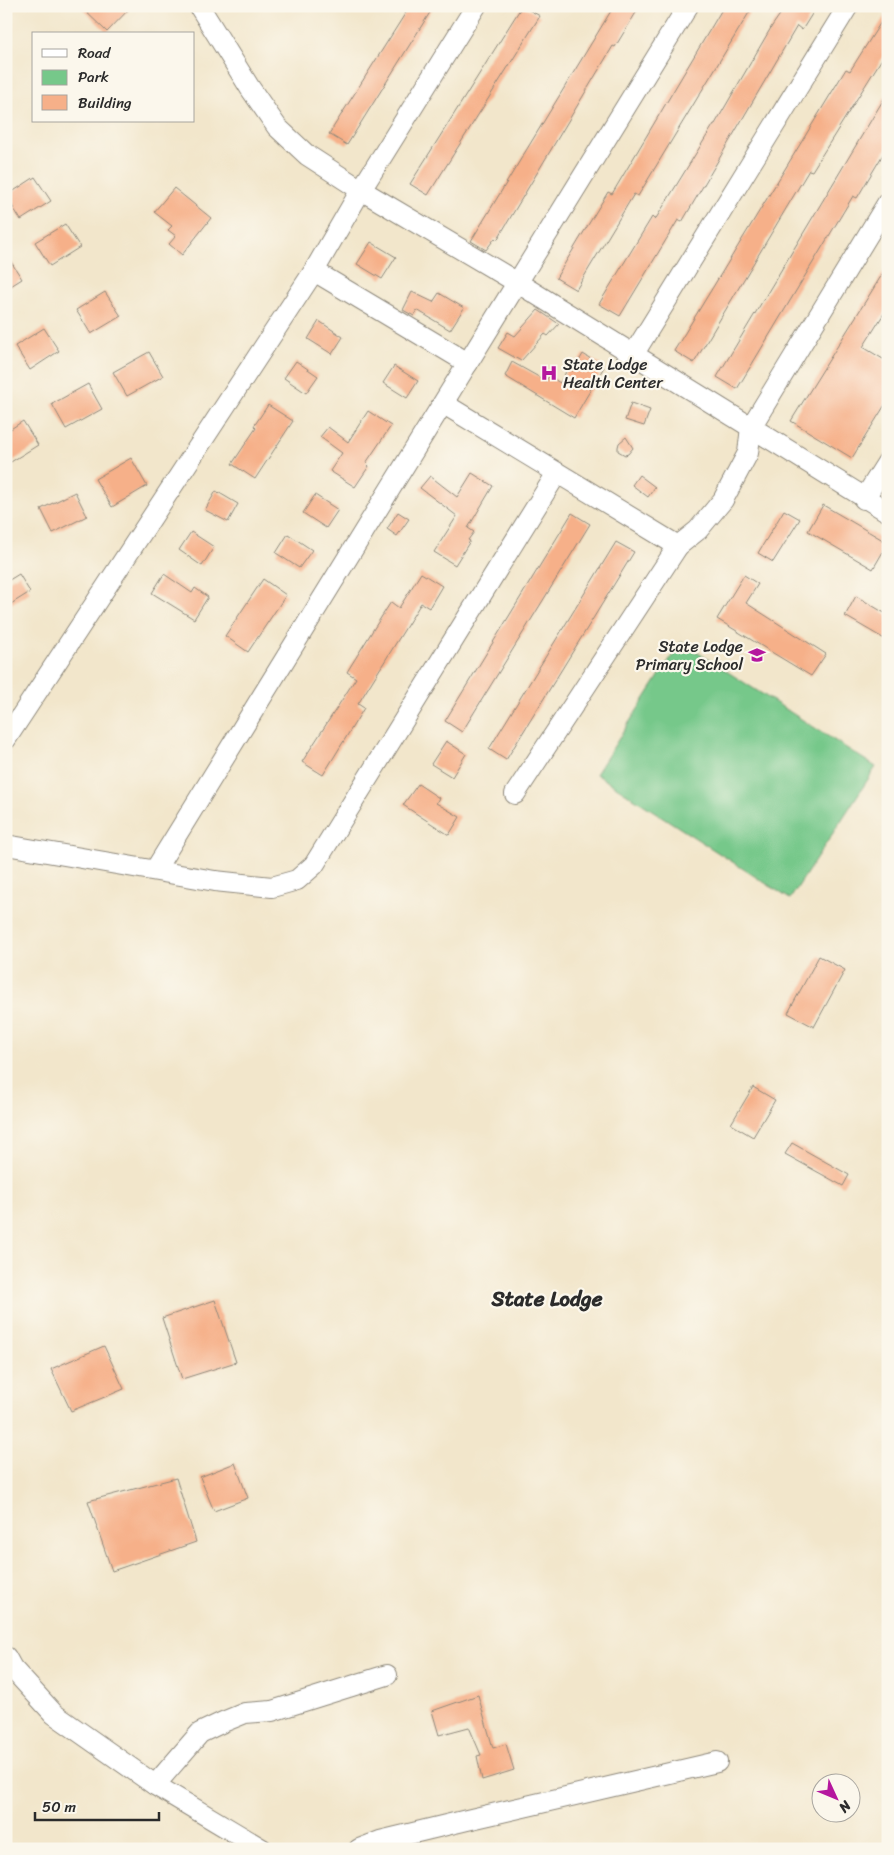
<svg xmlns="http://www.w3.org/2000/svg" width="894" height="1855" font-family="Sriracha,sans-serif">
	<rect width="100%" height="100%" fill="#fbf7ec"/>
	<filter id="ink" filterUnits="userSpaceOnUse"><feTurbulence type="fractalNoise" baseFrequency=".02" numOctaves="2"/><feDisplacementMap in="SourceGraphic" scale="10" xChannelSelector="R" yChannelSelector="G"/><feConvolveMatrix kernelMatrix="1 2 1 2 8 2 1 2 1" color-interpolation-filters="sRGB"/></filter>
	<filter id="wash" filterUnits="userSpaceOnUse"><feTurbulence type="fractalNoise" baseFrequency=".0096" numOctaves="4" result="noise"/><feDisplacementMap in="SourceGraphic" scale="20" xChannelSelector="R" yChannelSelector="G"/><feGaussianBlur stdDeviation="1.12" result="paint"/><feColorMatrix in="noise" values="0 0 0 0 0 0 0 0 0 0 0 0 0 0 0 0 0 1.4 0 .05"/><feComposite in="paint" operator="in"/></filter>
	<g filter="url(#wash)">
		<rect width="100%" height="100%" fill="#f2e6cb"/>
		<path fill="#76c88a" stroke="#507a5a" d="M681,642L876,767L790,899L596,774Z"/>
		<g id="blocks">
			<g fill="#f6b089">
				<path d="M80,6H132L107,32Z"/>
				<path d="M410,6H434L347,145L329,134Z"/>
				<path d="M522,6L540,16L428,195L410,184Z"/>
				<path d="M614,6H640L615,47L613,46L497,240L495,238L486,250L471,241Z"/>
				<path d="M724,6H753L638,196L634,194L576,290L556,278L608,192L612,194Z"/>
				<path d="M786,6H817L802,30L797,26L682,222L678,220L620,316L599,304L652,217L655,220L714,124H715L772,26Z"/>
				<path d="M888,11V49L812,171L809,170L694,363L674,351L846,69L850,71Z"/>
				<path d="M888,92V146L857,198L853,196L737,389L717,377Z"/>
				<path d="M35,177L51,201L21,220L6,196Z"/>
				<path d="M174,188L211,218L182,255L169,244L176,236L168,230L172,226L154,212Z"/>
				<path d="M65,224L80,247L50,266L35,242Z"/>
				<path d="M371,242L396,257L382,279L357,264Z"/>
				<path d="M6,254L22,279L6,289Z"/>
				<path d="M888,265V307L863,347L888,362V400L852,458L791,421Z"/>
				<path d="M105,292L121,316L91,334L76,310Z"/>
				<path d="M412,292L433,302L439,293L464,308L450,330L417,310L414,316L403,310Z"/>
				<path d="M538,310L559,324L548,336L545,334L521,361L498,348L508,332L515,336Z"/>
				<path d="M319,321L343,337L332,354L308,339Z"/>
				<path d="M44,328L59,351L30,370L15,346Z"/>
				<path d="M149,352L163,376L127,396L113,372Z"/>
				<path d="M583,354L604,367L574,418L505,376L512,362L546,381L549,376L560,383L568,368L573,371Z"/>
				<path d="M296,361L318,376L306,393L284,378Z"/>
				<path d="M394,366L418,381L407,398L383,383Z"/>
				<path d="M88,384L102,409L66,429L52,404Z"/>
				<path d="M631,403L650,410L644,426L625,420Z"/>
				<path d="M268,405L293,421L255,479L232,464L256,428L254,426Z"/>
				<path d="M368,411L391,426L366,463L369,466L355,487L330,471L342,453L320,437L328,427L348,442Z"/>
				<path d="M23,421L38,445L6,465V432Z"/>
				<path d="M626,437L633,448L628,454L625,455L618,451V447L619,443Z"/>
				<path d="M131,458L147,486L112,507L95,479Z"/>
				<path d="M472,473L493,486L468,528L474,532L468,540L470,541L455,565L434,552L457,516L420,488L430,476L457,497Z"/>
				<path d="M639,475L655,487L648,497L632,485Z"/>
				<path d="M216,491L238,504L228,522L205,510Z"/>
				<path d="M75,492L87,516L53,533L41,509Z"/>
				<path d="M315,495L338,510L326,528L303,513Z"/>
				<path d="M823,505L888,543L873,569L808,531Z"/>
				<path d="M784,510L800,519L773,562L758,553Z"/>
				<path d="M398,512L409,519L397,536L387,529Z"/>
				<path d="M572,513L590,524L462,732L445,721Z"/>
				<path d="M191,532L214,547L202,566L179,550Z"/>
				<path d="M288,534L312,550L299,568L276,553Z"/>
				<path d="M616,542L634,552L506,760L489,749Z"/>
				<path d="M421,573L442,586L429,608L421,603L358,704L364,708L323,775L302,762L356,678L347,672L373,630L391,602L399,608Z"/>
				<path d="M19,574L30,592L6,607V582Z"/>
				<path d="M164,574L192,593L195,588L208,597L194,619L152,593Z"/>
				<path d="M744,575L758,584L746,603L826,654L811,676L717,619Z"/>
				<path d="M263,579L286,595L248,652L225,636Z"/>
				<path d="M856,596L888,615V641L845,616Z"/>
				<path d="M446,741L466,754L452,777L431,764Z"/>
				<path d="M418,784L439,798L436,803L460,817L449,835L403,805Z"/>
				<path d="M819,956L845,970L814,1027L788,1013Z"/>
				<path d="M753,1087L775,1100L753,1137L731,1124Z"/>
				<path d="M792,1143L849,1175L843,1186L785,1154Z"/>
				<path d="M215,1300L236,1362L182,1379L162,1318Z"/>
				<path d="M104,1346L124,1389L71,1411L51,1369Z"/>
				<path d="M235,1463L248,1498L214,1511L200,1477Z"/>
				<path d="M176,1478L196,1542L112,1571L88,1501Z"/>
				<path d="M478,1695L493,1748L506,1744L514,1770L482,1780L477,1756L481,1755L469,1727L439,1735L432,1711Z"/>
			</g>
		</g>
	</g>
	<g filter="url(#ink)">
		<use href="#blocks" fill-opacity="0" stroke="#8e887b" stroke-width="1"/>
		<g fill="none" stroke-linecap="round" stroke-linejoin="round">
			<g stroke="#8e887b" stroke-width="22">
				<g id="minor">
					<path d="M199,6L250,88L277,127L307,155L361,190L518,283L888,512"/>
					<path d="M314,271L468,363"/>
					<path d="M633,355L848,6"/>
					<path d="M444,404L678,546"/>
					<path d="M864,499L888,461"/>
					<path d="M6,739L314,271L361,190L476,6"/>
					<path d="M515,794L678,546L698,530L723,500L748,453L751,427L888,202"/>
					<path d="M6,845L215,881L272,887L297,880L314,865L557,473"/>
					<path d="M155,870L688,6"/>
					<path d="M6,1657L12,1668L54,1714L155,1785L262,1849"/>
					<path d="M155,1785L200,1733L223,1722L245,1713L272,1711L387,1675"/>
					<path d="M359,1849L380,1841L467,1820L717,1762"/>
				</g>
			</g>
			<use href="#minor" stroke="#fff" stroke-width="20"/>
		</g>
	</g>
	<defs>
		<g id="hospital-bare" transform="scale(1.35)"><path d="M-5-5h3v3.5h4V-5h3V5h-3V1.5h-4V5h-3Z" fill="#b5179e" stroke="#fbf7ec" stroke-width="2.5" paint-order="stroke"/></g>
		<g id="school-bare" transform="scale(1.35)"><path d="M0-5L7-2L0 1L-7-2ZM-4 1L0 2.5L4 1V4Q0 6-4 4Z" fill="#b5179e" stroke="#fbf7ec" stroke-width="2.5" paint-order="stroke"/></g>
	</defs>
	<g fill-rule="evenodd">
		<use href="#hospital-bare" x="549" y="373"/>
		<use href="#school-bare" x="757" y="655"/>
	</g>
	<g text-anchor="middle" stroke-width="4.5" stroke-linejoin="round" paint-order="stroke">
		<g font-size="16" fill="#2b2b2b" stroke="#fbf7ec" text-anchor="start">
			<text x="563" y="370">State Lodge<tspan x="563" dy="18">Health Center</tspan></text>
			<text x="743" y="652" text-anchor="end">State Lodge<tspan x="743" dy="18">Primary School</tspan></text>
		</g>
		<g font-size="21" font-weight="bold" fill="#2b2b2b" stroke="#fbf7ec">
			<text x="547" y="1306">State Lodge</text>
		</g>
	</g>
	<rect width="894" height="1855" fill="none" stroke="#fbf7ec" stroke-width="25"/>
	<rect x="32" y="32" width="162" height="90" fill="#fbf7ec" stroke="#a8a59f"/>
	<rect x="42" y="49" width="25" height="8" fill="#ffffff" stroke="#a8a59f"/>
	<text x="78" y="58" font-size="15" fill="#2b2b2b">Road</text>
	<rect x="42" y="70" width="25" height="15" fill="#76c88a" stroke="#a8a59f"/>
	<text x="78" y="82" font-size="15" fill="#2b2b2b">Park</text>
	<rect x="42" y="95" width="25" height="15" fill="#f6b089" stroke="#a8a59f"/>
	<text x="78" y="108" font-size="15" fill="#2b2b2b">Building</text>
	<g transform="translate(836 1798) rotate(134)"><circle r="24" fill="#fbf7ec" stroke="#a8a59f"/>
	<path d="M0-4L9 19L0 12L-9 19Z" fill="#b5179e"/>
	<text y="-8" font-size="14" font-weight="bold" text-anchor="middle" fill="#2b2b2b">N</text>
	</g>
	<path d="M35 1812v8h124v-8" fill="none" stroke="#2b2b2b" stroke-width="2.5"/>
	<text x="42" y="1812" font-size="15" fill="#2b2b2b" stroke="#fbf7ec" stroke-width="4" paint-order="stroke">50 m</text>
</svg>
